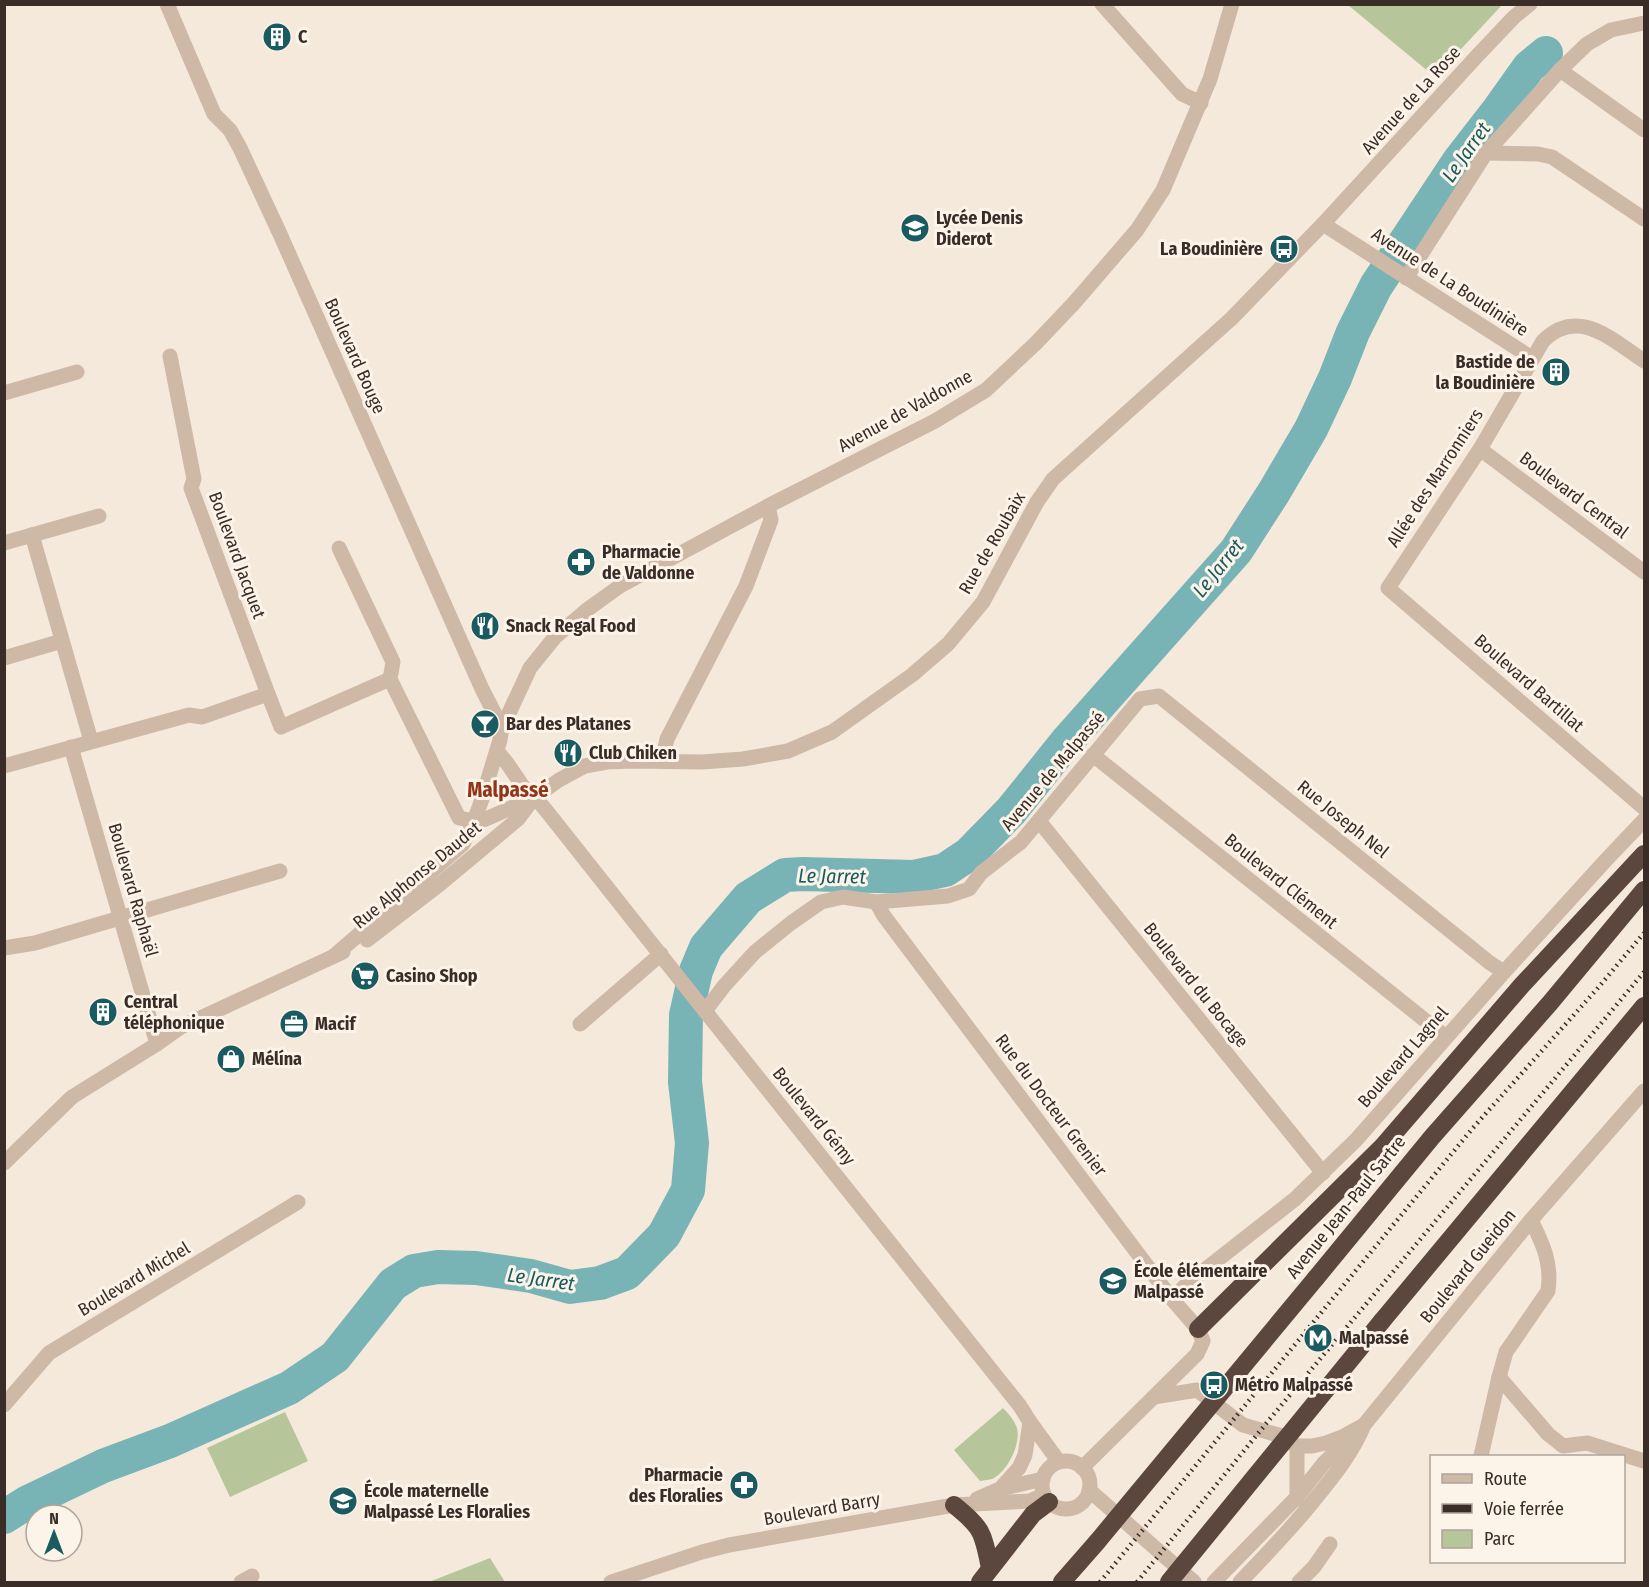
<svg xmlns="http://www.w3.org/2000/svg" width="1649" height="1587" font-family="'Fira Sans Condensed',sans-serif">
	<rect width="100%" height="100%" fill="#f5e9dc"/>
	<g fill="#b7c59a">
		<path d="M1348,5H1502L1435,77Z"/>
		<path d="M1003,1408C1009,1414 1014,1420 1017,1428C1021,1444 1008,1470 994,1478C991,1480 984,1480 980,1481L954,1450Z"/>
		<path d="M285,1412L308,1461L230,1497L207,1448Z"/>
		<path d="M490,1558L505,1582H429Z"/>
	</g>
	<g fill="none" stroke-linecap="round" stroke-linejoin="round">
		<path stroke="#78b3b5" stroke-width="34" d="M4,1517L28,1502L103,1466L170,1441L289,1388L335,1357L393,1284L414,1271L438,1267L476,1268L531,1276L570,1287L600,1283L627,1273L664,1235L688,1190L692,1143L685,1082L686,1015L696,971L706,947L748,898L785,875L803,874L913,877L945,870L969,854L1011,811L1068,740L1236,551L1274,492L1311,429L1335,378L1353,332L1376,286L1459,161L1497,112L1529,67L1546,53"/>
		<g stroke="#ceb8a6" stroke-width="15">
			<path d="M167,4L214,114L230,130L240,148L280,234L482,689L502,728"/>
			<path d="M1102,4L1182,94L1201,103"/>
			<path d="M1560,70L1644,130"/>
			<path d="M1486,153L1538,154L1552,157L1644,219"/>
			<path d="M1323,224L1532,358"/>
			<path d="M1406,278L1486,153L1560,70L1587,44L1611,30L1644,23"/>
			<path d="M170,356L194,479L191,488L268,694"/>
			<path d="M1644,361C1612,340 1578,306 1543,341L1480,449L1388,588L1644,808"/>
			<path d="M4,393L77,372"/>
			<path d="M1480,449L1644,572"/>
			<path d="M32,535L91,741"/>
			<path d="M4,543L99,516"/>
			<path d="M339,548L393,662L390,679"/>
			<path d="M4,658L62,641"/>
			<path d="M71,747L157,1044"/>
			<path d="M497,751L507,763L526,791L535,797L549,814L705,1011L1020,1406L1030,1422L1059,1462"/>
			<path d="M1093,755L1446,1037"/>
			<path d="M662,761L667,739L746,586L771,520L768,506"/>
			<path d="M4,766L189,715L202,717L268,694L281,727L390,679L459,818L474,821L486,819L535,797L559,780L585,766L607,762L633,761L702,762L743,759L788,751L832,732L912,675L948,644L983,602L1037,502L1053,479L1232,318L1323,224L1477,56L1514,17L1530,4"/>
			<path d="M1039,821L1323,1173"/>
			<path d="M876,902L884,916L1172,1299L1198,1329L1203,1341L1197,1354L1082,1468"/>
			<path d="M367,940L440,884L518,819L533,799"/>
			<path d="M4,948L35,943L280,871"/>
			<path d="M334,956L463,844L474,821L482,799L500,740L502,728L530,668L555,637L588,609L620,586L768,506L935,421L986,390L1036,343L1074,303L1137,230L1163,190L1210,79L1232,4"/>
			<path d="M705,1011L724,986L755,952L791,923L821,902L843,897L876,902L948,896L969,889L981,873L1021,842L1140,699L1159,696L1490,963L1504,972"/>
			<path d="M580,1024L661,954"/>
			<path d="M4,1163L72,1097L157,1044L181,1027L343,952"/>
			<path d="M1172,1299L1188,1283L1295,1199L1356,1140L1504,972L1606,860L1644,820"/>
			<path d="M1499,1377L1548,1434L1563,1446L1587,1443L1644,1461"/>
			<path d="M1154,1397L1197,1390L1243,1425L1282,1436L1297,1446H1312L1326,1443L1342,1437L1364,1425"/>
			<path d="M4,1405L49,1353L298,1202"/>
			<path d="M1481,1456L1499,1377L1506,1352L1548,1291C1552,1263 1543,1244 1531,1220"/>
			<circle cx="1066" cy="1485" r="24"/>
			<path d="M1000,1489L1043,1479"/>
			<path d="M1089,1490L1194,1582"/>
			<path d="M977,1499L1000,1489L1019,1468L1025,1455L1030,1422"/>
			<path d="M1297,1499V1446"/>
			<path d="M241,1582L252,1576"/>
			<path d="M611,1582L702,1552L729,1545L954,1505L1030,1501L1044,1495"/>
			<path d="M1214,1582L1297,1497L1324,1463L1351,1437"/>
			<path d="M1240,1582C1266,1555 1292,1528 1315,1499C1334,1476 1353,1452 1364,1425L1531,1220L1644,1091"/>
			<path d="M1299,1582L1314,1567L1330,1544"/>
		</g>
		<g stroke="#5c473e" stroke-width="18">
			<path d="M1316,1278L1432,1137L1550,1003L1644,890"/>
			<path d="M1382,1321L1644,1006"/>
			<path d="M1198,1329L1383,1146L1522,985L1644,854"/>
			<path d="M954,1505C983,1528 983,1533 990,1568"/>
			<path d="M980,1582L1033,1514L1049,1502"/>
			<path d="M1062,1582L1097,1542"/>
		</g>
		<g stroke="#3a2d28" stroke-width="4.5" stroke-dasharray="1.5 4.5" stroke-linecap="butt">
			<path d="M1100,1582L1472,1129L1597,989L1644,933"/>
			<path d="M1137,1582L1269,1420L1644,972"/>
		</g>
		<g stroke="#5c473e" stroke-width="18">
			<path d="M1097,1542L1316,1278"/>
			<path d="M1169,1582L1382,1321"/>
		</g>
	</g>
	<defs>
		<g id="building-disc" transform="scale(1.5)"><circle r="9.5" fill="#195b60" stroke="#fcf3e9"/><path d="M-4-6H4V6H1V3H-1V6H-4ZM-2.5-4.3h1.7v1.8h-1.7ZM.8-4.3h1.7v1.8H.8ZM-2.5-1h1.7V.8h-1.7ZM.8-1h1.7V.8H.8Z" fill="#fff"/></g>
		<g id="school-disc" transform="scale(1.5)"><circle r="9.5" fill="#195b60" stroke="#fcf3e9"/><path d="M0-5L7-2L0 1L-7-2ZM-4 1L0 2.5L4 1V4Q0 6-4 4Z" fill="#fff"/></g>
		<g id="bus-disc" transform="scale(1.5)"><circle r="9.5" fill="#195b60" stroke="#fcf3e9"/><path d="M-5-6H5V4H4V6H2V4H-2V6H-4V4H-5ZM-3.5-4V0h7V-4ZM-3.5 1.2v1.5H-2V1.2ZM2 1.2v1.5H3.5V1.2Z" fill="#fff"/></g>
		<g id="pharmacy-disc" transform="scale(1.5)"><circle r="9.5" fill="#195b60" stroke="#fcf3e9"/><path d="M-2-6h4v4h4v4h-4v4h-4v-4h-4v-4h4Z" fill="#fff"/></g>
		<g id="restaurant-disc" transform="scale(1.5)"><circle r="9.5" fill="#195b60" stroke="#fcf3e9"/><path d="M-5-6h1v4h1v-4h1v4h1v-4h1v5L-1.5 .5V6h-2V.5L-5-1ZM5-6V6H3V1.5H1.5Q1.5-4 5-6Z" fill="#fff"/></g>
		<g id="bar-disc" transform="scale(1.5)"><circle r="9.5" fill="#195b60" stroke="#fcf3e9"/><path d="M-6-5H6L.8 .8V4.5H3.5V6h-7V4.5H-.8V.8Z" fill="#fff"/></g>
		<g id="supermarket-disc" transform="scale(1.5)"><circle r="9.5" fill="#195b60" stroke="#fcf3e9"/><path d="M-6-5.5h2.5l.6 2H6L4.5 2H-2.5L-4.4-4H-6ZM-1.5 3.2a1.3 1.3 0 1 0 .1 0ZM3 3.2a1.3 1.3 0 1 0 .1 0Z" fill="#fff"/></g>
		<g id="office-disc" transform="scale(1.5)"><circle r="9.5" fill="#195b60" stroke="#fcf3e9"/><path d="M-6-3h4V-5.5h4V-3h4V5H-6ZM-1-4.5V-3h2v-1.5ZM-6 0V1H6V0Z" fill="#fff"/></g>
		<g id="shop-disc" transform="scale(1.5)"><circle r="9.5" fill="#195b60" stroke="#fcf3e9"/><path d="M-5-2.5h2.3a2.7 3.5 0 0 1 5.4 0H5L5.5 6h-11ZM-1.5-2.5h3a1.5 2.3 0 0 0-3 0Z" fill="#fff"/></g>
		<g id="metro-disc" transform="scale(1.5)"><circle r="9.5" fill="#195b60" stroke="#fcf3e9"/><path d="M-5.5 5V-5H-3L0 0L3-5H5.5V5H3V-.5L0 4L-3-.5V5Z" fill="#fff"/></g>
	</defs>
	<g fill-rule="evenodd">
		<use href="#building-disc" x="277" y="37"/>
		<use href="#school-disc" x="915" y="228"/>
		<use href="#bus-disc" x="1284" y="249"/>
		<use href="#building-disc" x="1556" y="372"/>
		<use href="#pharmacy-disc" x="581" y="562"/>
		<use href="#restaurant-disc" x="485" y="626"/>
		<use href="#bar-disc" x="485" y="724"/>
		<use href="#restaurant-disc" x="568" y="753"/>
		<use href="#supermarket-disc" x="365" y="976"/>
		<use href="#building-disc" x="103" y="1012"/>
		<use href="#office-disc" x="294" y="1024"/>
		<use href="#shop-disc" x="231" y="1059"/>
		<use href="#school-disc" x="1113" y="1281"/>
		<use href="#metro-disc" x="1318" y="1338"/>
		<use href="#bus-disc" x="1214" y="1385"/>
		<use href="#pharmacy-disc" x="744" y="1485"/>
		<use href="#school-disc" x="343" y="1501"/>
	</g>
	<g text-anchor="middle" stroke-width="6" stroke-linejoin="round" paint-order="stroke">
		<g font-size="18" font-weight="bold" fill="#3a2d28" stroke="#fcf3e9" text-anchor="start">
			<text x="298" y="43">C</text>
			<text x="936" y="224">Lycée Denis<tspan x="936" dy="21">Diderot</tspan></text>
			<text x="1263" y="255" text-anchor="end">La Boudinière</text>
			<text x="1535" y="368" text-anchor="end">Bastide de<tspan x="1535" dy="21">la Boudinière</tspan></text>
			<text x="602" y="558">Pharmacie<tspan x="602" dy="21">de Valdonne</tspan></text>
			<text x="506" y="632">Snack Regal Food</text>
			<text x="506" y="730">Bar des Platanes</text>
			<text x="589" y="759">Club Chiken</text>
			<text x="386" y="982">Casino Shop</text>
			<text x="124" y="1008">Central<tspan x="124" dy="21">téléphonique</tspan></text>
			<text x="315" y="1030">Macif</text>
			<text x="252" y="1065">Mélína</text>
			<text x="1134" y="1277">École élémentaire<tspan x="1134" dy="21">Malpassé</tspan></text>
			<text x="1339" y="1344">Malpassé</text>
			<text x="1235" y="1391">Métro Malpassé</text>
			<text x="723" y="1481" text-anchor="end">Pharmacie<tspan x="723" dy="21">des Floralies</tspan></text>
			<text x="364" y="1497">École maternelle<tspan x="364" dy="21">Malpassé Les Floralies</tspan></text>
		</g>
		<g font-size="18" fill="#3a2d28" stroke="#fcf3e9">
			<text transform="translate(1411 100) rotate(-48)" y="6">Avenue de La Rose</text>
			<text transform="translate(1450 282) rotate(33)" y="6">Avenue de La Boudinière</text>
			<text transform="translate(355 356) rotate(66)" y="6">Boulevard Bouge</text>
			<text transform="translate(905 411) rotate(-29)" y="6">Avenue de Valdonne</text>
			<text transform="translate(1435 478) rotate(-57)" y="6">Allée des Marronniers</text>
			<text transform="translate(1574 495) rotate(37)" y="6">Boulevard Central</text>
			<text transform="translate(992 543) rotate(-60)" y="6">Rue de Roubaix</text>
			<text transform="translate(237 555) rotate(70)" y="6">Boulevard Jacquet</text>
			<text transform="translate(1529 683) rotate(41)" y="6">Boulevard Bartillat</text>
			<text transform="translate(1053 771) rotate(-50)" y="6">Avenue de Malpassé</text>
			<text transform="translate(1343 819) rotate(39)" y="6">Rue Joseph Nel</text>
			<text transform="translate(417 875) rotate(-39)" y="6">Rue Alphonse Daudet</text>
			<text transform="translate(1281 881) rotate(39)" y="6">Boulevard Clément</text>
			<text transform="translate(133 890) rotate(74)" y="6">Boulevard Raphaël</text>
			<text transform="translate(1196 985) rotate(51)" y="6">Boulevard du Bocage</text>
			<text transform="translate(1403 1057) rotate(-49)" y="6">Boulevard Lagnel</text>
			<text transform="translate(1051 1105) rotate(53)" y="6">Rue du Docteur Grenier</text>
			<text transform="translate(814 1116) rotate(51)" y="6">Boulevard Gémy</text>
			<text transform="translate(1346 1207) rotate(-51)" y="6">Avenue Jean-Paul Sartre</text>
			<text transform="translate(1468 1266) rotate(-51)" y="6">Boulevard Gueidon</text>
			<text transform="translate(134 1279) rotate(-31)" y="6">Boulevard Michel</text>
			<text transform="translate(822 1509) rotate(-10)" y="6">Boulevard Barry</text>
		</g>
		<g font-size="20" font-style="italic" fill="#195b60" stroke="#fcf3e9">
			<text transform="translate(1466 152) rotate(-55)" y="7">Le Jarret</text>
			<text transform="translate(1218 568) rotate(-51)" y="7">Le Jarret</text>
			<text transform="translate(832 876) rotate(1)" y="7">Le Jarret</text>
			<text transform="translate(541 1279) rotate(8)" y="7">Le Jarret</text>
		</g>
		<g font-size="21" font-weight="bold" fill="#913418" stroke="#fcf3e9">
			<text x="508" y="797">Malpassé</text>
		</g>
	</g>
	<rect width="1649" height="1587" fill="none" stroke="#3a2d28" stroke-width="12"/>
	<rect x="1430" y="1455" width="195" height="108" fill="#fcf3e9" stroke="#aea49c" stroke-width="1.5"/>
	<rect x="1442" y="1474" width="30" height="9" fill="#ceb8a6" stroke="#aea49c" stroke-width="1.5"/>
	<text x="1484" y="1485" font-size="18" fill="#3a2d28">Route</text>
	<rect x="1442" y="1504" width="30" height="9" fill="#3a2d28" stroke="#aea49c" stroke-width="1.5"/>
	<text x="1484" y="1515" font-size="18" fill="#3a2d28">Voie ferrée</text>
	<rect x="1442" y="1530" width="30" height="18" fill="#b7c59a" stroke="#aea49c" stroke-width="1.5"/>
	<text x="1484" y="1545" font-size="18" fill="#3a2d28">Parc</text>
	<g transform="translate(54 1533)"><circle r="28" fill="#fcf3e9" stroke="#aea49c" stroke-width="1.5"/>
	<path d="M0-4.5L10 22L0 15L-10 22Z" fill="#195b60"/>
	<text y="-9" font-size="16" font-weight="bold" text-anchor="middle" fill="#3a2d28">N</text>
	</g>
</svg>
